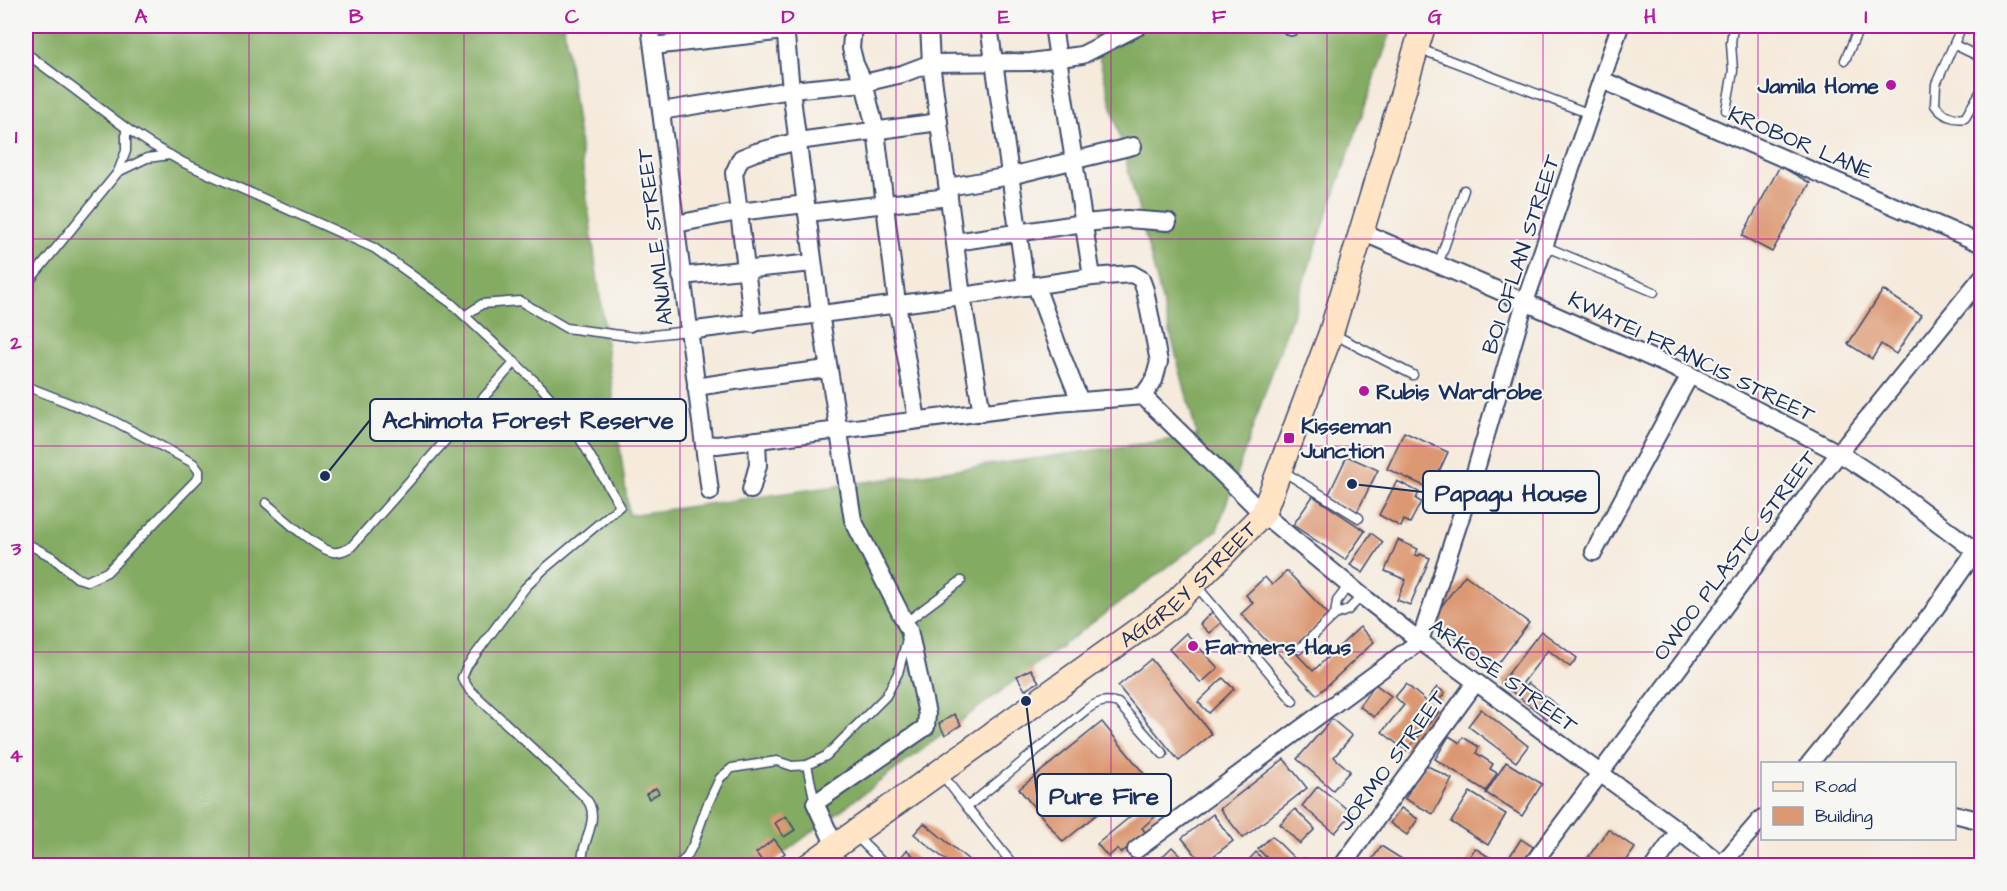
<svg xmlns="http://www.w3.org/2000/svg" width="2007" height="891" font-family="'Architects Daughter',sans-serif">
	<rect width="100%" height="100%" fill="#f6f6f2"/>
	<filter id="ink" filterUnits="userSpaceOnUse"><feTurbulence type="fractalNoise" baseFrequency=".0167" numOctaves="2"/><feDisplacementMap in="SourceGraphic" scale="12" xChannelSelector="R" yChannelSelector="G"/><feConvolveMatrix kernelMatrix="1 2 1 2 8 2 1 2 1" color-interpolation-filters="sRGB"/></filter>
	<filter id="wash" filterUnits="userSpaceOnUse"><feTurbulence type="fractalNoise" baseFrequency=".008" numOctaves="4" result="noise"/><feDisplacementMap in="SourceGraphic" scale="24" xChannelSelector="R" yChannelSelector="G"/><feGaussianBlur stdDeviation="1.35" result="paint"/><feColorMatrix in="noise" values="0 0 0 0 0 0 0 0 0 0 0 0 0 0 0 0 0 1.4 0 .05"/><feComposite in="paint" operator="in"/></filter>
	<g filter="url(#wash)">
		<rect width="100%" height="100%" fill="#f5eadb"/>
		<path fill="#84ab62" stroke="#506d60" stroke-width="1.5" d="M26,26H564L629,515L1197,436L1091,26H1393L1217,530L766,866L26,865Z"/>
		<g id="blocks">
			<g fill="#dc9872">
				<path d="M1780,166L1810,183L1772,252L1742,236Z"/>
				<path d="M1883,290L1921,315L1896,354L1881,344L1872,359L1848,344Z"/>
				<path d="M1404,432L1448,452L1431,489L1387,469Z"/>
				<path d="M1347,456L1378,470L1357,512L1327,498Z"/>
				<path d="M1397,481L1419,492L1416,499L1421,502L1410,523L1404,520L1401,527L1379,515Z"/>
				<path d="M1313,496L1365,531L1345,560L1293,525Z"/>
				<path d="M1371,533L1383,542L1363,573L1350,565Z"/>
				<path d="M1398,540L1418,549L1415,555L1419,556L1420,554L1430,558L1410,605L1397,600L1406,580L1385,571Z"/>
				<path d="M1287,571L1329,615L1292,649L1313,671L1360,627L1374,642L1317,695L1241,614L1253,603L1246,595L1265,577L1272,585Z"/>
				<path d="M1465,575L1529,623L1495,668L1431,620Z"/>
				<path d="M1212,612L1222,622L1209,633L1200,624Z"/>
				<path d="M1541,631L1577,658L1570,667L1548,650L1522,684L1525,687L1528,683L1558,706L1547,719L1501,683Z"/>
				<path d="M1186,633L1218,668L1201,683L1169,649Z"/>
				<path d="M1151,659L1212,734L1179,761L1118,686Z"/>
				<path d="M1031,669L1039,682L1025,690L1017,676Z"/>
				<path d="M1223,678L1234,689L1209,713L1198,702Z"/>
				<path d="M1375,684L1391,696L1374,717L1359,706Z"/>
				<path d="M1406,684L1439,712L1406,751L1382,732L1404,705L1395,697Z"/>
				<path d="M1437,687L1445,693L1437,703L1429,697Z"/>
				<path d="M1481,709L1528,746L1516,762L1468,726Z"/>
				<path d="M954,714L961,725L945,735L939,724Z"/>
				<path d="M1332,719L1352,736L1334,757L1350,771L1333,790L1297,759Z"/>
				<path d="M1102,722L1145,775L1063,842L1019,789Z"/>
				<path d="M1449,736L1460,743L1463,737L1479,747L1476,753L1493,764L1490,769L1497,773L1486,791L1435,759Z"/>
				<path d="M1284,759L1307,788L1243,838L1220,809Z"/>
				<path d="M1506,762L1542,784L1522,816L1486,793Z"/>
				<path d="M1424,764L1452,779L1433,814L1405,799Z"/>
				<path d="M1318,786L1352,813L1335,833L1302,806Z"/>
				<path d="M656,788L659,793L649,799L646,794Z"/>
				<path d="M1470,792L1506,814L1488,845L1451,822Z"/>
				<path d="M1148,802L1158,814L1142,828L1146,833L1121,853L1117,849L1108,857L1097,844Z"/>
				<path d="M1401,808L1418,819L1407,835L1390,823Z"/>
				<path d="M1295,809L1315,829L1300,844L1280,824Z"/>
				<path d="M1213,814L1233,841L1203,864L1182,838Z"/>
				<path d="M786,816L795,830L784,837L775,823Z"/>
				<path d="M924,823L976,866H953L914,834Z"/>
				<path d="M1608,829L1635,848L1623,866H1582Z"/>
				<path d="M1272,836L1299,863L1304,858L1311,866H1275L1258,849Z"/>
				<path d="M774,839L785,853L766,866L756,853Z"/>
				<path d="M1521,839L1533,847L1521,866H1519L1508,859Z"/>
				<path d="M1381,846L1413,866H1368Z"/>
				<path d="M1172,847L1191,866H1153Z"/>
				<path d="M1475,848L1503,866H1464Z"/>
				<path d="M907,850L924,866H893Z"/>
				<path d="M1256,852L1266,863L1263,866H1243Z"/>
			</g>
		</g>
	</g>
	<g filter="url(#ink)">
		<use href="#blocks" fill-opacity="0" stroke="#3c4b71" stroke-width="1.5"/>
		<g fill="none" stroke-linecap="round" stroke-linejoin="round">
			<g stroke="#3c4b71" stroke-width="11">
				<g id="service">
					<path d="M1962,26L1936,84L1935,105C1942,115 1953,120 1965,118L1982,89"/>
					<path d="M1955,45L1982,58"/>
					<path d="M1420,49L1590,114"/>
					<path d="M26,53L126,128L152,145L184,163L374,248L451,303L541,387L559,408L573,427L620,506L543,570L525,588L467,666L462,678L469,689L574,787C579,792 587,798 590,805C598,825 579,845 583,866"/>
					<path d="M1845,60L1860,26"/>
					<path d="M1726,110L1733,71L1731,43L1733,26"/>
					<path d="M118,172L147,158L170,155"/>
					<path d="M1544,246L1654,292"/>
					<path d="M1438,265L1464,190"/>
					<path d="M26,285L118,172L126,151V128"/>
					<path d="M466,315L482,304L520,301L566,328L635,337L688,331"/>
					<path d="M1333,334L1413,375"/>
					<path d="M26,386L112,420L193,463L199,471V477L107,572L87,581L77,578L52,557L26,543"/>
					<path d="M1281,470L1359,518"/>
					<path d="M266,503C280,515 316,549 333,552C340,553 345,550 351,547L515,362"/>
					<path d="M1195,584L1293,701"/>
					<path d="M1335,615L1337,601L1349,585"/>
					<path d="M905,623L961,581"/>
					<path d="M1299,649L1335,615L1348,610L1362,596"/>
					<path d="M807,765L815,803"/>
					<path d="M940,772L967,807L1086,710C1097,702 1105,699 1118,703L1163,754"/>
					<path d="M967,807L1014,866"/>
					<path d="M855,835L886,866"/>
					<path d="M677,866L686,858L694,843L706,808L720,778L732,768L777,761L792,766L807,765L826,756L886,696L898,673L907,639"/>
				</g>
			</g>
			<g stroke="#3c4b71" stroke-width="20">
				<g id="minor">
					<path d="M650,26L710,492"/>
					<path d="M785,26L791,90L820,313L853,520L909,630L927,714L926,727L815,803L835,846"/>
					<path d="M853,26L851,48L855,64L864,83L876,131L897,304L917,420"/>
					<path d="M929,26L931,63L962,296L982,413"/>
					<path d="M989,26L1026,287"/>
					<path d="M1053,26L1092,277"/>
					<path d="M1290,26L1291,27"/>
					<path d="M653,46L785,31"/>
					<path d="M1602,80L1982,244"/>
					<path d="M661,111L791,90L864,83L902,74L931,63L1031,62L1082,55L1139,26"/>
					<path d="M948,187L1010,176L1133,146"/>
					<path d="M807,213L949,197"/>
					<path d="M676,224L738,212L806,204"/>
					<path d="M1362,232L1525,302L1690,375L1839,453L1888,485L1982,556"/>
					<path d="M955,242L1084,223L1127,219L1168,222"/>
					<path d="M681,276L813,263"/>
					<path d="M1036,286L1058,346L1080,401"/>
					<path d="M753,324L734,173L741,158L756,152L798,141L939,122"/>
					<path d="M688,331L962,296L1092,277L1132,274L1141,279L1145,290L1159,362L1154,380L1143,396"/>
					<path d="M696,387L754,378L828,369"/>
					<path d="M704,444L717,445L1058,403L1143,396L1263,514L1362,596L1420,641L1679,831L1723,866"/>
					<path d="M751,490L758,465L757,440"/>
					<path d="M1594,552L1690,375"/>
					<path d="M1809,764L1932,613L1981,543"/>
					<path d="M1954,814L1982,821"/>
					<path d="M1136,850L1420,641L1471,486L1525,302L1620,26"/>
					<path d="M1722,864L1762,818"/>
					<path d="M1342,866L1476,682"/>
					<path d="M1531,866L1839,453L1982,277"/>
					<path d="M1654,866L1679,831"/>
				</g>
			</g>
			<g stroke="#3c4b71" stroke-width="27">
				<g id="secondary">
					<path id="s1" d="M808,866L1173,605L1263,514L1331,333L1423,26"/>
				</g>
			</g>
			<use href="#service" stroke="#fff" stroke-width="8"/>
			<use href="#minor" stroke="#fff" stroke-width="16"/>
			<use href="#secondary" stroke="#ffe4c6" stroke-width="24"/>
		</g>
	</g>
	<path fill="none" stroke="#b5179e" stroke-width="1.5" stroke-opacity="0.55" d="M249,26V866M464,26V866M680,26V866M896,26V866M1111,26V866M1327,26V866M1543,26V866M1758,26V866M26,239H1982M26,446H1982M26,652H1982"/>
	<g fill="#b5179e" stroke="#f6f6f2" stroke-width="2">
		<circle cx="1891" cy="85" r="6"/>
		<circle cx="1364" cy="391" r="6"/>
		<rect x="1283" y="432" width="12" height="12" rx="3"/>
		<circle cx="1193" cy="646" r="6"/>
	</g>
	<g text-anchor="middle" stroke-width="4.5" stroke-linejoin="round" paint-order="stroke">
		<g font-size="22" font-weight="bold" fill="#1b2f5e" stroke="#f6f6f2" text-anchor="start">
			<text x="1879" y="93" text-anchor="end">Jamila Home</text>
			<text x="1376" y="399">Rubis Wardrobe</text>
			<text x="1301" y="433">Kisseman<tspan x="1301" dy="25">Junction</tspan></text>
			<text x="1205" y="654">Farmers Haus</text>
		</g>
		<g font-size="22" fill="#1b2f5e" stroke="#f6f6f2">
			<text transform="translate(1801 142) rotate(23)" y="8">KROBOR LANE</text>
			<text transform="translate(654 237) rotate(-97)" y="8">ANUMLE STREET</text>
			<text transform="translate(1520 254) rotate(-72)" y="8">BOI OFLAN STREET</text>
			<text transform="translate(1692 356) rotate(26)" y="8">KWATEI FRANCIS STREET</text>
			<text transform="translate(1734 555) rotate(-53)" y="8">OWOO PLASTIC STREET</text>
			<text dy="8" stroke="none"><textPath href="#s1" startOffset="474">AGGREY STREET</textPath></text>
			<text transform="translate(1504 675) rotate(36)" y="8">ARKOSE STREET</text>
			<text transform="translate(1391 760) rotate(-54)" y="8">JORMO STREET</text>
		</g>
	</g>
	<path fill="none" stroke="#1b2f5e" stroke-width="2" d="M325 476L370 420M1352 484L1423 492M1026 701L1037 795"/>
	<g fill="#1b2f5e" stroke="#f6f6f2" stroke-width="2">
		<circle cx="325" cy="476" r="6"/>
		<circle cx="1352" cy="484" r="6"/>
		<circle cx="1026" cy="701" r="6"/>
	</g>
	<g fill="#f6f6f2" stroke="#1b2f5e" stroke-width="2">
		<rect x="370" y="399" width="316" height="42" rx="6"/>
		<rect x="1423" y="471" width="176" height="42" rx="6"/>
		<rect x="1037" y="774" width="134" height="42" rx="6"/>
	</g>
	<g font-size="24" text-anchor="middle" font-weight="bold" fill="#1b2f5e">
		<text x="528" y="428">Achimota Forest Reserve</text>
		<text x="1511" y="501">Papagu House</text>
		<text x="1104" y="804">Pure Fire</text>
	</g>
	<rect width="2007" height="891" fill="none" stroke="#f6f6f2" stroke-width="66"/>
	<rect x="1761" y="762" width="195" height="78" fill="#f6f6f2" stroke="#9ea6b7" stroke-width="1.5"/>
	<rect x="1773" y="782" width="30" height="9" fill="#ffe4c6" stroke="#9ea6b7" stroke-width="1.5"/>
	<text x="1815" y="792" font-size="18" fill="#1b2f5e">Road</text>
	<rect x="1773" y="807" width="30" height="18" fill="#dc9872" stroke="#9ea6b7" stroke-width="1.5"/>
	<text x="1815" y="822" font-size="18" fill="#1b2f5e">Building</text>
	<rect x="33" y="33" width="1941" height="825" fill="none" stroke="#b5179e" stroke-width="2"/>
	<g font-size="20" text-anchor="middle" font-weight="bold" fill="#b5179e">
		<text x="141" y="23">A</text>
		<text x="356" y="23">B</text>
		<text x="572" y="23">C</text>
		<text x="788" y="23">D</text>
		<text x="1004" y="23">E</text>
		<text x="1219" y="23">F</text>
		<text x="1435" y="23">G</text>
		<text x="1650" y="23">H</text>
		<text x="1866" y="23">I</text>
		<text x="16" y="143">1</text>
		<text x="16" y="349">2</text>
		<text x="16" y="555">3</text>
		<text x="16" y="762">4</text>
	</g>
</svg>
